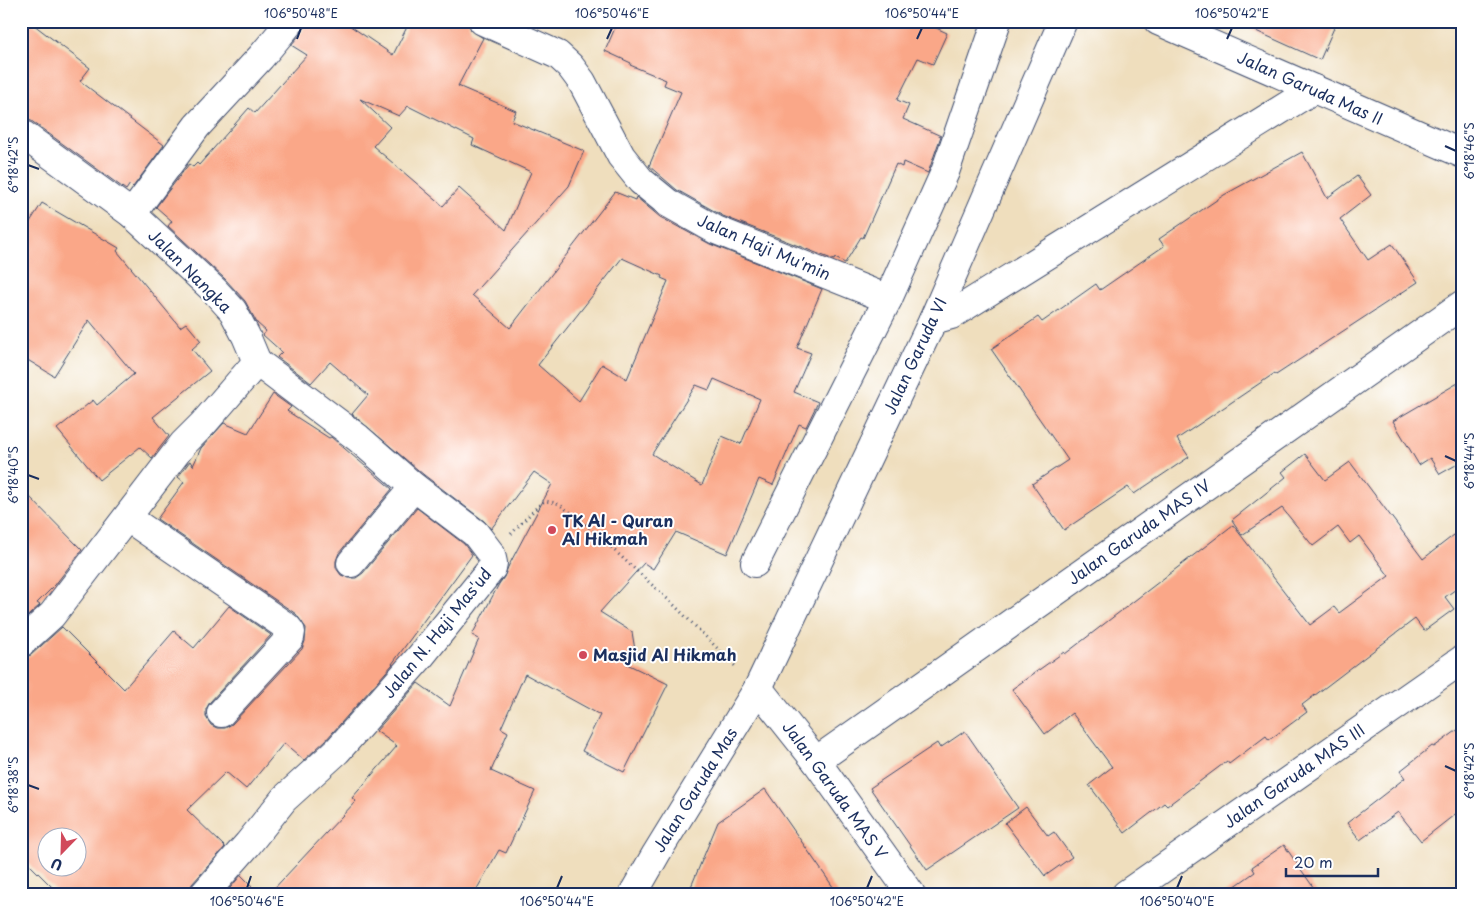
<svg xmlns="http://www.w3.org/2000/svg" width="1484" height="915" font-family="'Playpen Sans',sans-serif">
	<rect width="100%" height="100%" fill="#fff"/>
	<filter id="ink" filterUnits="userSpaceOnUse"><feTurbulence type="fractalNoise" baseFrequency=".02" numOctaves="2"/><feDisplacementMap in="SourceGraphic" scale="10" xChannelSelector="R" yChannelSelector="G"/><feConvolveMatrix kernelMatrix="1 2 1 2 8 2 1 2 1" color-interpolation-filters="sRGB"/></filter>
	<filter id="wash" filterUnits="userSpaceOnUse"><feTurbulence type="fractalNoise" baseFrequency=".0096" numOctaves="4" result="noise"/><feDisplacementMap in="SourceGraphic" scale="20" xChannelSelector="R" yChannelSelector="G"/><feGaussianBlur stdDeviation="1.12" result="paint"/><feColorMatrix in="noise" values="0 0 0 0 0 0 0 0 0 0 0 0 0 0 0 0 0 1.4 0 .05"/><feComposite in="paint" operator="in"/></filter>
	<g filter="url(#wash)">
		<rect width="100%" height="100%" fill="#efdebd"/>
		<g id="blocks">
			<g fill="#faa788" fill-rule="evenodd">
				<path d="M21,21H29L90,68L80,81L164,145L133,187L130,184L126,190L30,120L21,118Z"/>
				<path d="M306,21H343L393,55L410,21H468L471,30L483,38L458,86L516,111L512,121L584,151L569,186L472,295L510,328L615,192L635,200L636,197L660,217L710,244L822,289L797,348L811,353L794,392L818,402L806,427L799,424L773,485L759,479L727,554L676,532L653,569L644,563L600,612L632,632L635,650L627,664L668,684L624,772L582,751L600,715L525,674L501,728L508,732L491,771L535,791L506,853L499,850L474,894H269L356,801L352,798L397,746L376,731L418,683L450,706L479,639L472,635L499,584L504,577L508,567L552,484L534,472L491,529L484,521L424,475L352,414L368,395L330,362L311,383L277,357L282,352L263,335L266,331L257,323L245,301L225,279L168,226L172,221L156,207L189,164L193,167L197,163L199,165L249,108L255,113L307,55L291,45L303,31ZM360,99L399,116L408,106L474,139L472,145L531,172L506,230L459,188L443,206L373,146L390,127ZM622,258L662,276L661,278L668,281L627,379L602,364L579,401L538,365ZM714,379L760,399L741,444L722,436L702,485L652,454L696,385L709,390Z"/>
				<path d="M618,21H921L947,33L933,64L918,58L897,100L909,105L903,119L941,136L928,173L903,162L902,167L896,164L863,238L861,237L845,263L835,258L834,260L723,216L677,190L649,166L681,92L664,85L666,80L630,65L631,63L605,51Z"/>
				<path d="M1234,21H1337L1320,60Z"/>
				<path d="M1302,152L1327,198L1357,176L1371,195L1340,219L1368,260L1392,244L1418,282L1276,375L1275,373L1177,439L1189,457L1134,494L1128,487L1064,530L1032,484L1068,460L991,349L1038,317L1042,322L1096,284L1100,290L1164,246L1159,239L1224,195Z"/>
				<path d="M42,203L119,248L117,251L180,327L186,323L201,341L192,349L210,371L153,417L169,436L152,458L140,447L99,480L57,429L93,400L97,405L134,374L89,320L54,376L21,356V236Z"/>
				<path d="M1463,380V461L1440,474L1430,458L1419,465L1393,421Z"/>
				<path d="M273,394L291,407L287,411L329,438L331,437L392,489L339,553L336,561V568L341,575L349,578H356L363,573L417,508L464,544L472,555L392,664H393L326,740L304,760L284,743L246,789L226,772L187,810L225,847L192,884L189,894H59L21,856V658L31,655L62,627L124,689L174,631L194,648L229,606L271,635L210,702L206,709V717L211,725L217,728H225L232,724L302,649L305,641L306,628L296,614L157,519L184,482L178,477L190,461L193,466L201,448L224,423L248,433ZM48,838H78V868H48Z"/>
				<path d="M1305,454L1325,480L1350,462L1423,559L1463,528V584L1445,597L1454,609L1424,631L1415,619L1302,705L1307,712L1299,718L1269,740L1266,736L1229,764L1227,761L1167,806L1164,803L1125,833L1089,785L1112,767L1072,713L1045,734L1012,689L1064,652L1065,654L1233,525L1310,625L1334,607L1339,613L1389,576L1359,536L1350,543L1338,527L1313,546L1282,508L1242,535L1232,520L1286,477L1282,472Z"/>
				<path d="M21,488L82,550L55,585L37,603L40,605L21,622Z"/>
				<path d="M1463,726V808L1421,841L1398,812L1360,840L1347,823L1405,778L1400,771L1432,746L1434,747Z"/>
				<path d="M965,731L1018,808L927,870L870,788L937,743L940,748Z"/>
				<path d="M765,789L838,894H688L718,822Z"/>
				<path d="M1026,807L1048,836L1054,832L1072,857L1045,876L1005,823Z"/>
				<path d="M1284,845L1318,894H1224L1255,872L1252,867Z"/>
				<path d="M241,875L260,894H225Z"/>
			</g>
		</g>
	</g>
	<g filter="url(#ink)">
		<use href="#blocks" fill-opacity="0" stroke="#3b496c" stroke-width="1"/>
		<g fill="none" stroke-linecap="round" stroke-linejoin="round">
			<g stroke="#3b496c" stroke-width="30">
				<g id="minor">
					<path d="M483,21L558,55L570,66L582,82L621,156L641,181L668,203L716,230L888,299"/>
					<path d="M1158,21L1463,154"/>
					<path d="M21,133L132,214"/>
					<path d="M933,320L951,315L1314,89"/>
					<path d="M257,362L246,336L233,311L214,290L132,214L197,126L261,57L291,21"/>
					<path d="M128,518L287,627L291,632L290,638L221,713"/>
					<path d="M351,563L414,487"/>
					<path d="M755,563L888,299L945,172L997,21"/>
					<path d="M21,643L52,615L183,444L203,424L257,362"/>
					<path d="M758,688L816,761L911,894"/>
					<path d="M816,761L1463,304"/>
					<path d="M204,894L248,844L284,799L337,751L420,657L492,568L493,563L491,554L475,533L414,487L358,438L257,362"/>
					<path d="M633,894L656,854L758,688L933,320L1063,21"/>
					<path d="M1126,894L1463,659"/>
				</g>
			</g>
			<path stroke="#3b496c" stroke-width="3" stroke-dasharray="1 4" stroke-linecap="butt" d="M511,534L540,504L545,501L557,503L580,519L673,604L735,666"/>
			<use href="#minor" stroke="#fff" stroke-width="28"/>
		</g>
	</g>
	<path fill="none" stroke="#1b2f5e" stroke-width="2" d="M297,39L301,28M607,39L612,28M917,39L922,28M1227,39L1232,28M1445,146L1456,151M28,165L39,169M1445,456L1456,461M28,475L39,479M1445,766L1456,771M28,785L39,789M247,888L251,876M557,888L562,876M867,888L872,876M1177,888L1182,876"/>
	<g fill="#d1495b" stroke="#fff" stroke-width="2">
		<circle cx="552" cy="530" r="5"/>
		<circle cx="583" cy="655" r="5"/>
	</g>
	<g text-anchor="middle" stroke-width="4" stroke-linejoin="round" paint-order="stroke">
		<g font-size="16" fill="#1b2f5e" stroke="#fff">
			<text transform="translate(1310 88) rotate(24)" y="6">Jalan Garuda Mas II</text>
			<text transform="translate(764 247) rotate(23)" y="6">Jalan Haji Mu'min</text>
			<text transform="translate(190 271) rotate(45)" y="6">Jalan Nangka</text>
			<text transform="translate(915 356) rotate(-65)" y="6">Jalan Garuda VI</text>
			<text transform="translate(1139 532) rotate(-35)" y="6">Jalan Garuda MAS IV</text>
			<text transform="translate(437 633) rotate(-51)" y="6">Jalan N. Haji Mas'ud</text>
			<text transform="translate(1294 776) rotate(-35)" y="6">Jalan Garuda MAS III</text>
			<text transform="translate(695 790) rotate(-58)" y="6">Jalan Garuda Mas</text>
			<text transform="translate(835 790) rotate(54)" y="6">Jalan Garuda MAS V</text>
		</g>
		<g font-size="16" font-weight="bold" fill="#1b2f5e" stroke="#fff" text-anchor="start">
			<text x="562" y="527">TK Al - Quran<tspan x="562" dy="18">Al Hikmah</tspan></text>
			<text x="593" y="661">Masjid Al Hikmah</text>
		</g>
	</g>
	<rect width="1484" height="915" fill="none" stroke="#fff" stroke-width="55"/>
	<g transform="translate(62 852) rotate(203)"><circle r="24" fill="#ffffff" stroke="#a4acbf"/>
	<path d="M0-4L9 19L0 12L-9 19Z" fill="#d1495b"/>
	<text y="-8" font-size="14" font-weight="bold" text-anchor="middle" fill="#1b2f5e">U</text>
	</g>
	<path d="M1286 868v8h92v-8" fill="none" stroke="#1b2f5e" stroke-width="2.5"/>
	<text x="1294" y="868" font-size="15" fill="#1b2f5e" stroke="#ffffff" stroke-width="4" paint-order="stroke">20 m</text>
	<rect x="28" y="28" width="1428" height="860" fill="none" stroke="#1b2f5e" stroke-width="2"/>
	<g font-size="12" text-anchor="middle" fill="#1b2f5e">
		<text x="301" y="18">106°50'48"E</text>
		<text x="612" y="18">106°50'46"E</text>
		<text x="922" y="18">106°50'44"E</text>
		<text x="1232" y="18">106°50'42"E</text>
		<text transform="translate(1470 151) rotate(-90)" y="4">6°18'46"S</text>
		<text transform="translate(14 165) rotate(-90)" y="4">6°18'42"S</text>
		<text transform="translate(1470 461) rotate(-90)" y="4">6°18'44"S</text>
		<text transform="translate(14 475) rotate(-90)" y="4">6°18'40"S</text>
		<text transform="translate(1470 771) rotate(-90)" y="4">6°18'42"S</text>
		<text transform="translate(14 785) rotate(-90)" y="4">6°18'38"S</text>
		<text x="247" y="906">106°50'46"E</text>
		<text x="557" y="906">106°50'44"E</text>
		<text x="867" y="906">106°50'42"E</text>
		<text x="1177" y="906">106°50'40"E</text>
	</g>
</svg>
